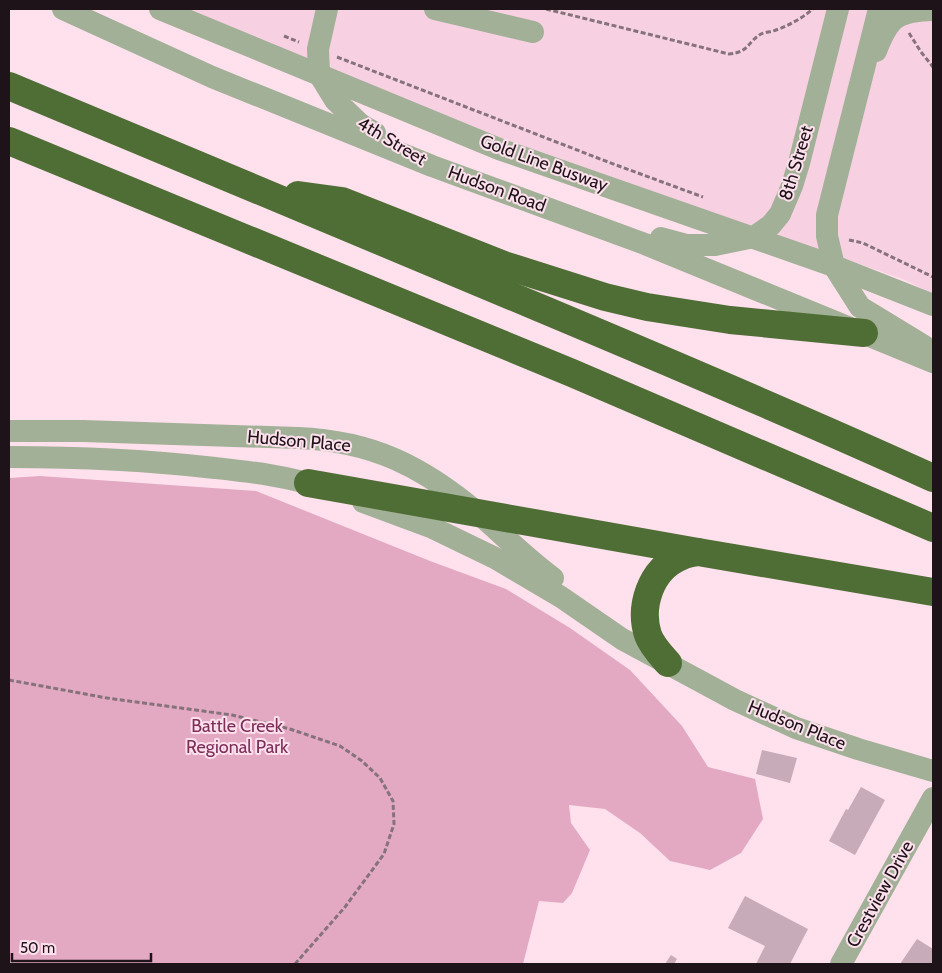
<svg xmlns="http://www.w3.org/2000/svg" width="942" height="973" font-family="Cabin,sans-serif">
	<rect width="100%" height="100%" fill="#ffe0ed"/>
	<path fill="#f7d1e2" d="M177,9H933V294L905,280L501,138Z"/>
	<path fill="#e3a9c3" d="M40,476L256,491L430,561L506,589L570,628L630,670L682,726L708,767L755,779L763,819L741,853L710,870L670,861L640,833L605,809L569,805L571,823L590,850L572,893L563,903L539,901L523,964H9V478Z"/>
	<g fill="#c8abb8">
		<path d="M762,750L797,758L790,783L756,774Z"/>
		<path d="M861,787L885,800L855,855L829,841L846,809L848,810Z"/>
		<path d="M745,896L808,929L790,964H756L765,946L728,928Z"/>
		<path d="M917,939L933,949V962L932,964H900Z"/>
		<path d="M671,955L677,959L674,964H665Z"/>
	</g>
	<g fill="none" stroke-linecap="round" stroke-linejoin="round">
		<g stroke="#86727b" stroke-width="3" stroke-dasharray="5 2.5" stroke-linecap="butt">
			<path d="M546,9L729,54C750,52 747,42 761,34C765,32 771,32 776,30C790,25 802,18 813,9"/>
			<path d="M909,33L921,52L933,67"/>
			<path d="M284,36L299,42"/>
			<path d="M337,57L608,162L703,197"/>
			<path d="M849,240L863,243L933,277"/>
			<path d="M9,680L107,698L232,715L290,729L340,746L362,761L380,778L393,801L394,824L384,854L345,907L295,964"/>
		</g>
		<g stroke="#a1b096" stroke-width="22">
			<path d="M63,9L212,77L432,166L645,244L933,362"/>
			<path d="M160,9L499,149L834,266L933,305"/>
			<path d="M327,9L318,49L319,74L335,100L360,124L375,133"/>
			<path d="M435,9L533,32"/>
			<path d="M879,9L827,215V236L834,266L860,307L924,346"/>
			<path d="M876,51C889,17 897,11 933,10"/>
			<path d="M661,238L687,245H715L754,237L771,225L780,214L792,186L799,163L838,9"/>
			<path d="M9,431H83L298,438C372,441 422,466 478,513C503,535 526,558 553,578"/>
			<path d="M9,457C77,457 146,460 215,468C251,472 288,476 323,488"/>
			<path d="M363,502L433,528L495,558L561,597L622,639L735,700L796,728L858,749L933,771"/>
			<path d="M841,964L933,798"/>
		</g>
		<g stroke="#4f6e36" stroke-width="28">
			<path d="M9,86C186,159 363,233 540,308C671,363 803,419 933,478"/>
			<path d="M9,141L572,373L933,528"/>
			<path d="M298,195L342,201L504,265L605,297L647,307L730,320L864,333"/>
			<path d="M308,483L698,552"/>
			<path d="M668,663C661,655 652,646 648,635C639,607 650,570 680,557C685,554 692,553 698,552L933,592"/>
		</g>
	</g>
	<g text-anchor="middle" stroke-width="4" stroke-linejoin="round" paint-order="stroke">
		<g font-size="18" fill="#1d1318" stroke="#ffe0ed">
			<text transform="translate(392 141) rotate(31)" y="6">4th Street</text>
			<text transform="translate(544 163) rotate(20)" y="6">Gold Line Busway</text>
			<text transform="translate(796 163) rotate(-73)" y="6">8th Street</text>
			<text transform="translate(497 189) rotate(20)" y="6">Hudson Road</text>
			<text transform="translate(299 441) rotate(5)" y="6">Hudson Place</text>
			<text transform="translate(797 725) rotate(22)" y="6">Hudson Place</text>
			<text transform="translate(880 894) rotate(-61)" y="6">Crestview Drive</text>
		</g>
		<g font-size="18" fill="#7d2e59" stroke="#ffe0ed">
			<text x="237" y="732">Battle Creek<tspan x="237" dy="21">Regional Park</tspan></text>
		</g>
	</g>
	<rect width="942" height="973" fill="none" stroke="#1d1318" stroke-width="20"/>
	<path d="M12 953v8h139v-8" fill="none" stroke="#1d1318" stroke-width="2.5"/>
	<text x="20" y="953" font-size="15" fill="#1d1318" stroke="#ffe0ed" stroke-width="4" paint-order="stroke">50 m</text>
</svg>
